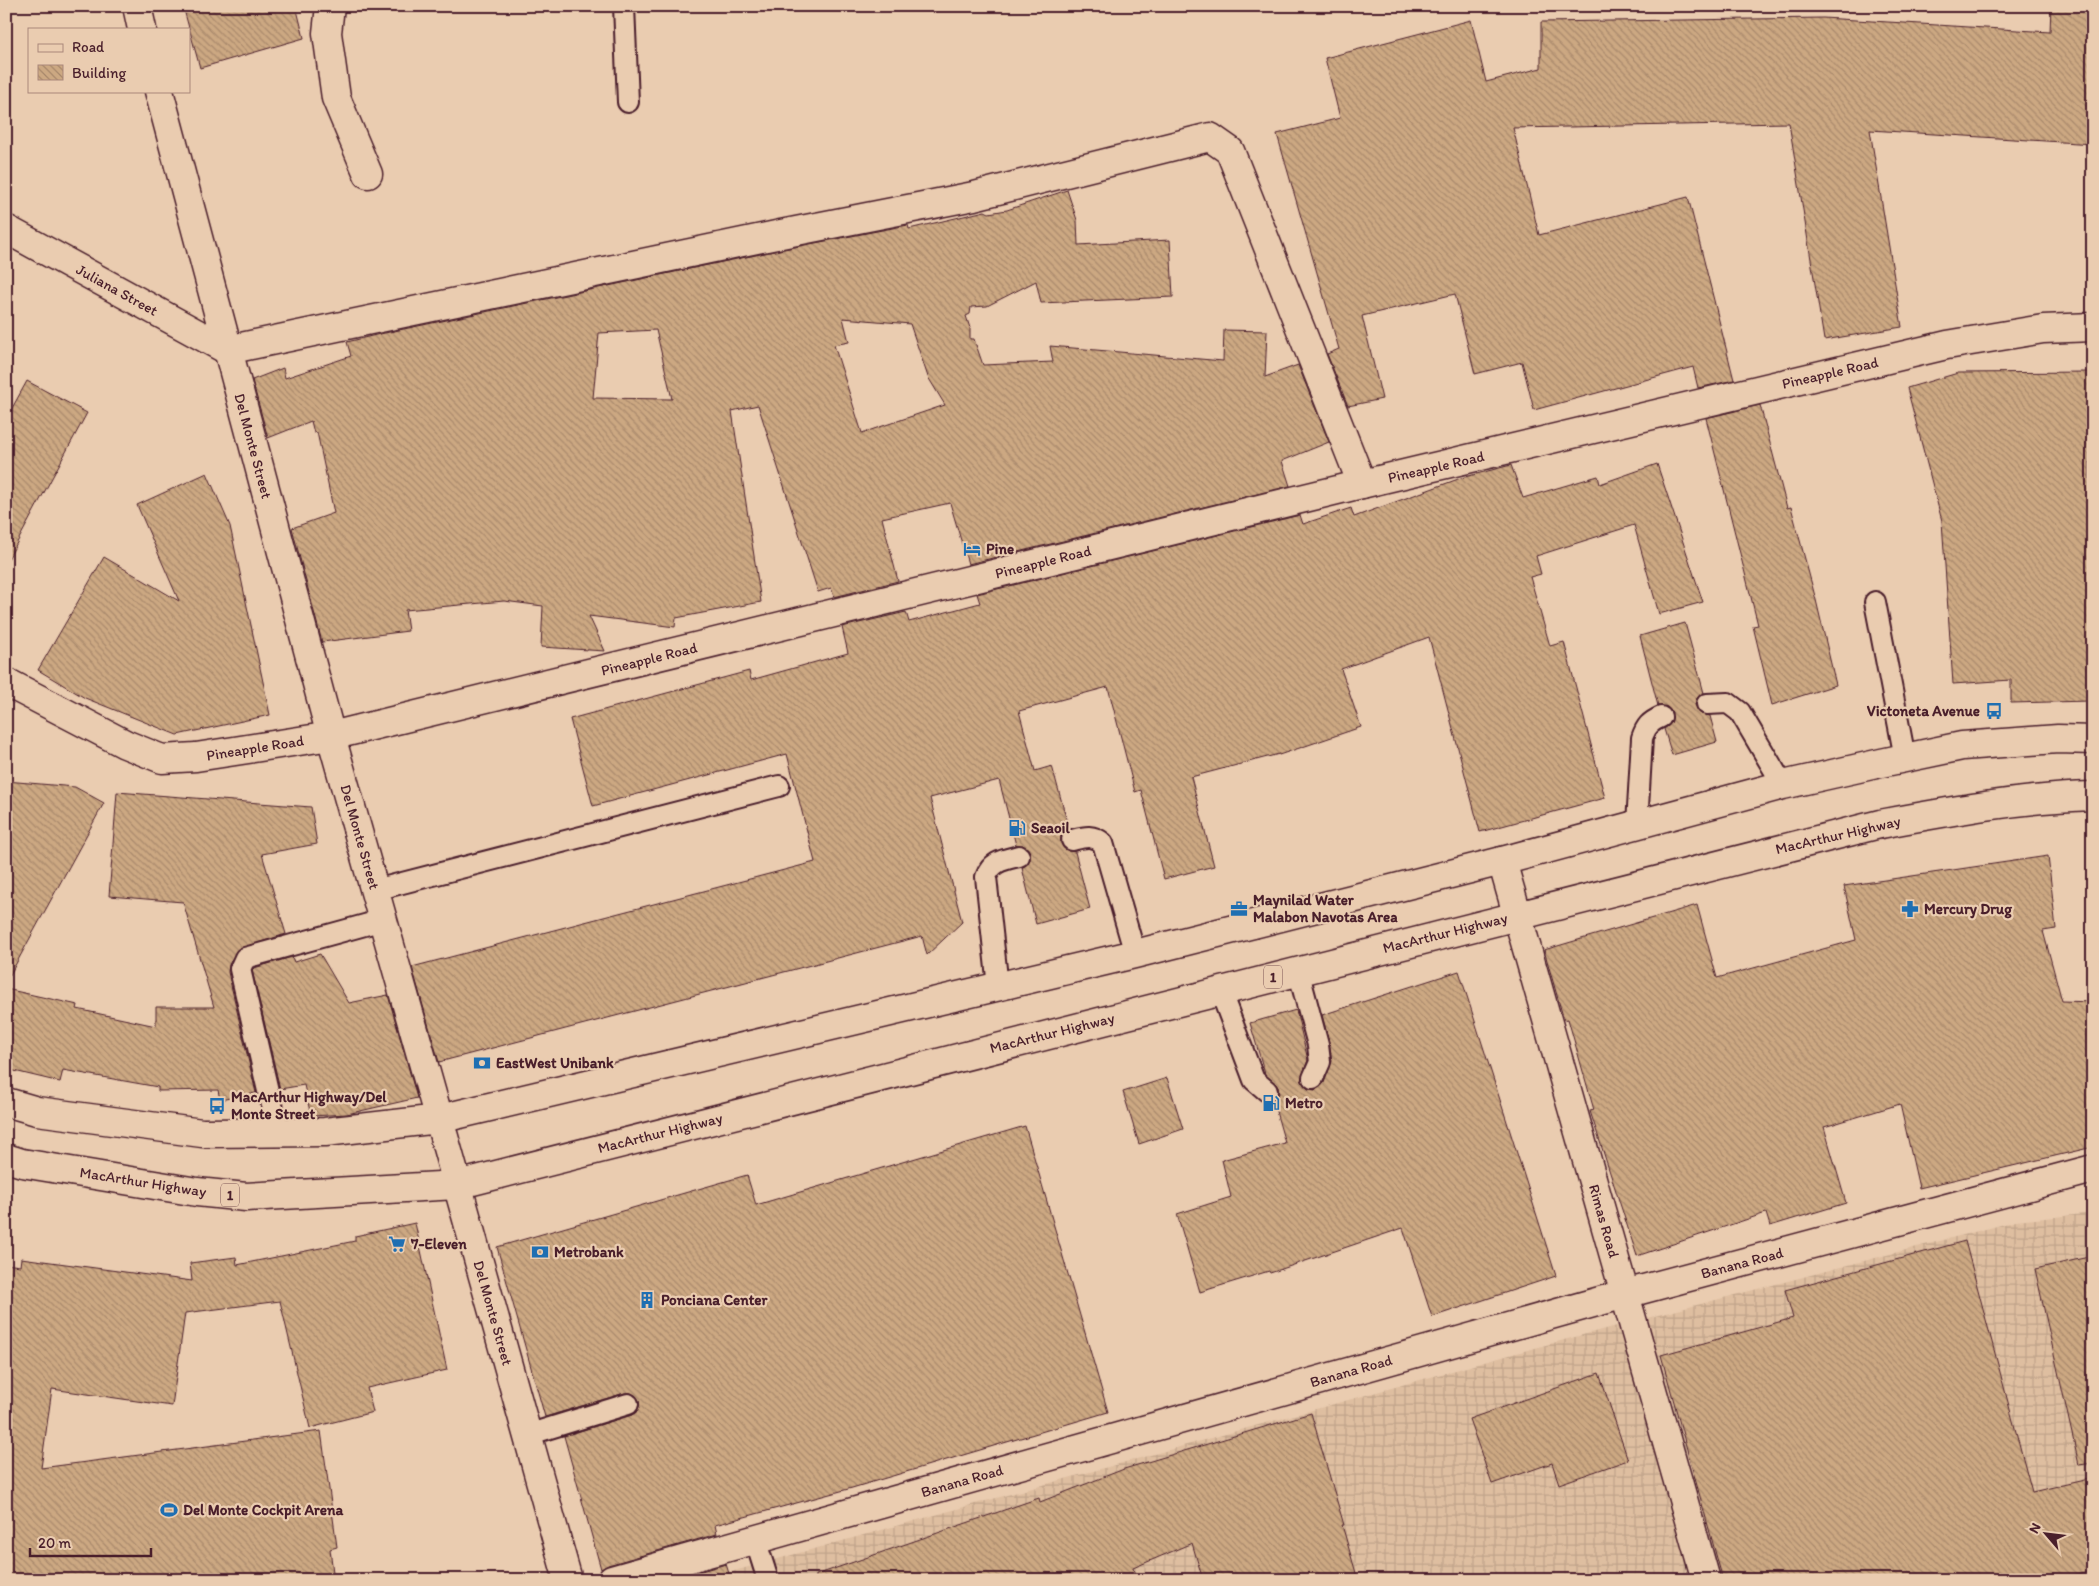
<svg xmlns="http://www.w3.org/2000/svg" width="2099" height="1586" font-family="Itim,sans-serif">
	<defs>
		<pattern id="industrial-grid" width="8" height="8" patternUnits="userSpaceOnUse" patternTransform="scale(1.25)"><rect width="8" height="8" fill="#debea0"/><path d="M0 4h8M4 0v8" fill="none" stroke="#c0a38a"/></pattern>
		<pattern id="building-back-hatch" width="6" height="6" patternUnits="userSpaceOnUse" patternTransform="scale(1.25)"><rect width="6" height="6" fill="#cca882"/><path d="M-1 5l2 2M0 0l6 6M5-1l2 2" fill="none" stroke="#a8886b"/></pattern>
	</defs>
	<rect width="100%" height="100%" fill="#eaccb0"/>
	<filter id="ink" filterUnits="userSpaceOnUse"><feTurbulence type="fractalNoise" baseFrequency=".02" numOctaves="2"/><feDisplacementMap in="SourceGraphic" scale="10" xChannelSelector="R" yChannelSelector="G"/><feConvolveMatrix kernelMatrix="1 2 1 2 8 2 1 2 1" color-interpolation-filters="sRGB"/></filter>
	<g filter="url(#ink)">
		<path fill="url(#industrial-grid)" d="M2093,1213V1580H702L1571,1338L2016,1221Z"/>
		<g fill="url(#building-back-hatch)" stroke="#4a1f2b" fill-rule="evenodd">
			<path d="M183,6H296L304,38L200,68Z"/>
			<path d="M2051,6H2093V144L1870,130L1902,327L1824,340L1789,123L1513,128L1539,235L1688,197L1734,380L1698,388L1693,367L1534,410L1522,362L1475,374L1455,294L1362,316L1382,399L1348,406L1327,354L1339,349L1277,134L1340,118L1325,58L1471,20L1486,82L1541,68V22L1823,18L2050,32Z"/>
			<path d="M1067,190L1077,220L1078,245L1170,240L1173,297L1041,303L1036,281L987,306L971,307L970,314L966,316L970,328V339H974L983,365L1053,362L1050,346L1223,361L1224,330L1267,331L1265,377L1298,365L1329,442L1282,461L1290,486L968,564L950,503L882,518L898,581L834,597L831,588L818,592L758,405L732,411L761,602L676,618L675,627L589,616L605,651L541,647L543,606L504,601L405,610L408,631L322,642L292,528L334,513L317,432L314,433L311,421L268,438L252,380L283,368L285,378L351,356L347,342L380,334L784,249L908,225L909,229L985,211L989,213L1007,210ZM843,318L910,324L928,377L945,405L862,433L834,345L849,342ZM656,330L672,399L593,398L599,333Z"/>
			<path d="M2089,372L2090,553H2093V681H2089V701L2011,703V680L1953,684L1942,521L1907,388L1958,373Z"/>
			<path d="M27,381L87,413L6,563V419Z"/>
			<path d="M1760,405L1787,508L1791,507L1816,600L1836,685L1772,705L1753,626L1758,625L1706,418Z"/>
			<path d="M1657,464L1703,602L1659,614L1634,525L1536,556L1541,574L1530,577L1550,646L1564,642L1605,798L1480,832L1429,637L1341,669L1361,727L1279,755V754L1191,777L1214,866L1164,879L1141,790L1135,792L1108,687L1019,711L1035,771L1052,766L1069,829L1061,836V843L1068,851L1075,852L1090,909L1036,924L1022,868L1030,860V853L1023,845H1016L999,780L930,798L962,922L927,955L922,936L439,1062L412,967L815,862L787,754L593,806L570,719L749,671L751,680L848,653L842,627L906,612L909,622L980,603L977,594L1300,515L1303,524L1351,508L1354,517L1461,478L1511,465L1523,498L1598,476L1600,484Z"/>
			<path d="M207,473L230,526L270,715L177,735L85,698L38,670L104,557L179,601L137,505Z"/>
			<path d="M1685,623L1704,693L1697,698L1695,705L1701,714L1710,716L1717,742L1672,755L1664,729L1671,723L1672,712L1667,707L1658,706L1640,636Z"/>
			<path d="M6,781L75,787L104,803L6,982Z"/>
			<path d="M117,792L311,807L317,844L262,854L286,934L238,949L229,965L228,972L256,1093L220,1100L218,1090L158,1091V1087L63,1070L60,1082L6,1069V989L78,1005L77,1009L156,1026V1007H214L183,902L109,896Z"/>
			<path d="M2048,856L2056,929L2043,931L2062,1001L2093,1002V1147L1919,1188L1900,1104L1824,1127L1846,1203L1770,1226L1766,1213L1637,1256L1590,1111L1594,1110L1568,1019L1564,1020L1544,950L1697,905L1717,978L1856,940L1844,886Z"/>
			<path d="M320,954L349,1003L388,995L417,1098L347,1114L311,1116L304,1085L280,1089L252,970L254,968L292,957L294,962Z"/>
			<path d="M1459,971L1556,1276L1432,1317L1403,1228L1270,1273L1269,1271L1200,1292L1177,1214L1231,1197L1222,1160L1285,1143L1273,1101L1279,1094L1278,1087L1265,1074L1250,1023L1296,1010L1308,1060L1301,1080L1308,1089L1315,1090L1324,1083L1332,1061L1329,1042L1322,1015Z"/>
			<path d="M1167,1078L1183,1129L1139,1144L1123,1092Z"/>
			<path d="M1025,1126L1108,1412L852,1488L715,1525L717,1534L608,1565L601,1569L564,1436L632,1415L639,1407V1400L631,1393H625L545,1417L497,1247L747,1175L756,1205Z"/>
			<path d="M415,1223L447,1370L367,1388L373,1412L310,1428L280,1301L185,1313L172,1406L52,1389L41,1468L321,1431L337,1547L330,1549L334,1580H6V1264L20,1266L21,1258L192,1281L190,1263L236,1257L237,1265L355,1241V1236Z"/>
			<path d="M1965,1241L2032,1492L2093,1478V1570L2055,1580H1723L1661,1355L1793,1318L1785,1290Z"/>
			<path d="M2093,1256V1463L2079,1465L2035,1269Z"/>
			<path d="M1599,1373L1628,1460L1559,1484L1552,1463L1492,1484L1469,1419Z"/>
			<path d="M1311,1413L1344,1525H1342L1358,1580H1203L1192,1543L1133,1568L1136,1580H816V1575L1039,1498L1040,1502L1124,1469Z"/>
			<path d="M726,1564L731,1580H670Z"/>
		</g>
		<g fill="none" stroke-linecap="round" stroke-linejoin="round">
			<g stroke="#4a1f2b" stroke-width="24">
				<g id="lane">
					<path d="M624,6L628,102"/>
					<path d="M1875,602L1905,758"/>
					<path d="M1707,704L1728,703L1740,712L1783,785"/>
					<path d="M1637,825L1642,738C1646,726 1650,722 1661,717"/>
					<path d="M1072,840C1084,837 1092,834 1103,843L1135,954"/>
					<path d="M375,890L779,786"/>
					<path d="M1298,970L1318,1045L1320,1062L1313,1078"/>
					<path d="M998,987L986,877C992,861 1003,860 1019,856"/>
					<path d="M1220,990L1254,1080L1267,1091"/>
					<path d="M280,1133L268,1091L240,969L245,958L383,920"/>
					<path d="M527,1435L628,1404"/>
					<path d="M755,1539L768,1580"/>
				</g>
			</g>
			<g stroke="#4a1f2b" stroke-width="31">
				<g id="street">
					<path d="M137,6L142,29"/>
					<path d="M330,6L327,33L336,98L368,174"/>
					<path d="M159,91L331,736L439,1119"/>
					<path d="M6,229L227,350L781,234L974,196L1210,137L1230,151L1362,484"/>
					<path d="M6,682L125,744L162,759L196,757L331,736L1362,484L1947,345L2043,329L2093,327"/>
					<path d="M1502,861L1706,1580"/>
					<path d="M612,1580L1625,1294L2093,1169"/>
				</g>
			</g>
			<g stroke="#4a1f2b" stroke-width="31">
				<path id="secondary" d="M439,1119L568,1580"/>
			</g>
			<g stroke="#4a1f2b" stroke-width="31">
				<g id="highway">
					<path d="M6,1102L37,1111L202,1133L325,1132L439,1119L1135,954L1502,861L1783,785L1881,763L1962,746L2058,739L2093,740"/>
					<path d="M6,1158L22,1163L197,1192L246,1197L457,1185L1880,824C1951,811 2021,798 2093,796"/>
				</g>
			</g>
			<use href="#lane" stroke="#eaccb0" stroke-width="20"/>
			<use href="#street" stroke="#eaccb0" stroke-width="28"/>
			<use href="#secondary" stroke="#eaccb0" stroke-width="28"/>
			<use href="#highway" stroke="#eaccb0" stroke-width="28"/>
		</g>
	</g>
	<defs>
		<g id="hotel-bare" transform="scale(1.35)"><path d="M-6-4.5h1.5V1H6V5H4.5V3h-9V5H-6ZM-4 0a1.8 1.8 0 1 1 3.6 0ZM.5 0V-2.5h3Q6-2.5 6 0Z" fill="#1f6fb2" stroke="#eaccb0" stroke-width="2.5" paint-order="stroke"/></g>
		<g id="bus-bare" transform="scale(1.35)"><path d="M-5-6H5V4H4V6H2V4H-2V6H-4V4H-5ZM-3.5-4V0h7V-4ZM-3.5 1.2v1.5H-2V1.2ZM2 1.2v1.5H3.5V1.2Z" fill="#1f6fb2" stroke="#eaccb0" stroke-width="2.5" paint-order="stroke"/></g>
		<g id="fuel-bare" transform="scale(1.35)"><path d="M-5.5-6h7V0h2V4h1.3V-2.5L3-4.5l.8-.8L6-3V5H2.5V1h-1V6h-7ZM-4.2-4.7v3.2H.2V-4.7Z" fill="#1f6fb2" stroke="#eaccb0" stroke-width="2.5" paint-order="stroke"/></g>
		<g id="office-bare" transform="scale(1.35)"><path d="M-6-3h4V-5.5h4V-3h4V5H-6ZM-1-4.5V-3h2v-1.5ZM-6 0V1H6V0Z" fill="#1f6fb2" stroke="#eaccb0" stroke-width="2.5" paint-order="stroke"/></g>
		<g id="pharmacy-bare" transform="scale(1.35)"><path d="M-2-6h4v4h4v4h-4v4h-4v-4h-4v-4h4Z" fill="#1f6fb2" stroke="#eaccb0" stroke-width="2.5" paint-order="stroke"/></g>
		<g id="bank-bare" transform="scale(1.35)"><path d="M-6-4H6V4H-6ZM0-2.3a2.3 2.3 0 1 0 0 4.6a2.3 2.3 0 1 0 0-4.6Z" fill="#1f6fb2" stroke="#eaccb0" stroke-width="2.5" paint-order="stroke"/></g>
		<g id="supermarket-bare" transform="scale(1.35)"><path d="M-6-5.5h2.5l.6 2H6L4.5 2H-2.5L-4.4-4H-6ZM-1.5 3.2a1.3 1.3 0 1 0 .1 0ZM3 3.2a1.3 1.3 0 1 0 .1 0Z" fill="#1f6fb2" stroke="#eaccb0" stroke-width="2.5" paint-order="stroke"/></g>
		<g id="building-bare" transform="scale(1.35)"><path d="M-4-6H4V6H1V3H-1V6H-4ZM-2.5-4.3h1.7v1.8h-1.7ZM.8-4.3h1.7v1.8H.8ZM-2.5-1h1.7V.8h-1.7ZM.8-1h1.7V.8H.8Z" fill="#1f6fb2" stroke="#eaccb0" stroke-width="2.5" paint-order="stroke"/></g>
		<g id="stadium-bare" transform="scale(1.35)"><path d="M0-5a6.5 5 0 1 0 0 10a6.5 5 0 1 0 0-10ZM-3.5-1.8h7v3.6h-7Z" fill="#1f6fb2" stroke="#eaccb0" stroke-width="2.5" paint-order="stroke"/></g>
	</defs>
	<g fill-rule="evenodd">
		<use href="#hotel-bare" x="972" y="549"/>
		<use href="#bus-bare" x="1994" y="711"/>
		<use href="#fuel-bare" x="1017" y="828"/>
		<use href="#office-bare" x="1239" y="909"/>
		<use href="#pharmacy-bare" x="1910" y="909"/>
		<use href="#bank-bare" x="482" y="1063"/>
		<use href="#fuel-bare" x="1271" y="1103"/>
		<use href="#bus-bare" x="217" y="1106"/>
		<use href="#supermarket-bare" x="397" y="1244"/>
		<use href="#bank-bare" x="540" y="1252"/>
		<use href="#building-bare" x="647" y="1300"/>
		<use href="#stadium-bare" x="169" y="1510"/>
	</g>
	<g text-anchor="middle" stroke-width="4.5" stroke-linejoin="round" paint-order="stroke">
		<g fill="#eaccb0" stroke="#7a5353" stroke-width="1">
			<rect x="1264" y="965.5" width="18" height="23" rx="4"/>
			<rect x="221" y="1183.5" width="18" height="23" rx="4"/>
		</g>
		<g font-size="14" font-weight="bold" fill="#4a1f2b">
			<text x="1273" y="982">1</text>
			<text x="230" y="1200">1</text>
		</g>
		<g font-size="15" fill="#4a1f2b" stroke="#eaccb0">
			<text transform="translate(117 290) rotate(29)" y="5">Juliana Street</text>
			<text transform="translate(1830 373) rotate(-13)" y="5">Pineapple Road</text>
			<text transform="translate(253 446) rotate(75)" y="5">Del Monte Street</text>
			<text transform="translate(1436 467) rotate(-13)" y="5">Pineapple Road</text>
			<text transform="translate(1043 562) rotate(-14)" y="5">Pineapple Road</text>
			<text transform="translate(649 659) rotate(-14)" y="5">Pineapple Road</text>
			<text transform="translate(255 748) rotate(-9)" y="5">Pineapple Road</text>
			<text transform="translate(1838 835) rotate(-13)" y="5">MacArthur Highway</text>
			<text transform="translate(360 837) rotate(74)" y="5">Del Monte Street</text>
			<text transform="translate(1445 933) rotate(-14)" y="5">MacArthur Highway</text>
			<text transform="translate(1052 1033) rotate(-14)" y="5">MacArthur Highway</text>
			<text transform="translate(660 1133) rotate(-14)" y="5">MacArthur Highway</text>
			<text transform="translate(143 1182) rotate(9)" y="5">MacArthur Highway</text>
			<text transform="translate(1604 1221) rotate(74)" y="5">Rimas Road</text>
			<text transform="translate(1742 1263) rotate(-15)" y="5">Banana Road</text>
			<text transform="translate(493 1313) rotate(74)" y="5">Del Monte Street</text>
			<text transform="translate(1351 1371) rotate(-16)" y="5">Banana Road</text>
			<text transform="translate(962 1481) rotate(-16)" y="5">Banana Road</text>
		</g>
		<g font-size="15" font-weight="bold" fill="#4a1f2b" stroke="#eaccb0" text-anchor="start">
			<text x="986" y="554">Pine</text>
			<text x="1980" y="716" text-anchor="end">Victoneta Avenue</text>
			<text x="1031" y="833">Seaoil</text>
			<text x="1253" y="905">Maynilad Water<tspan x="1253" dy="17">Malabon Navotas Area</tspan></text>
			<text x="1924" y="914">Mercury Drug</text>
			<text x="496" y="1068">EastWest Unibank</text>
			<text x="231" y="1102">MacArthur Highway/Del<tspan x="231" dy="17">Monte Street</tspan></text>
			<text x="1285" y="1108">Metro</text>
			<text x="411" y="1249">7-Eleven</text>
			<text x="554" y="1257">Metrobank</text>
			<text x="661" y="1305">Ponciana Center</text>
			<text x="183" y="1515">Del Monte Cockpit Arena</text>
		</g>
	</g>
	<rect width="2099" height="1586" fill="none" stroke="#eaccb0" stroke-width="25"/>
	<rect x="12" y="12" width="2074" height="1561" fill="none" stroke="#4a1f2b" stroke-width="2" filter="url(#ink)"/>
	<rect x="28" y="28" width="162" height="65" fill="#eaccb0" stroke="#aa877b"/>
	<rect x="38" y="44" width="25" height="8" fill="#eaccb0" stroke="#aa877b"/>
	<text x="72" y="52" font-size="15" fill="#4a1f2b">Road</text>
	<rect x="38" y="65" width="25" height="15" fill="url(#building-back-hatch)" stroke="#aa877b"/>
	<text x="72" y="78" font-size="15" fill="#4a1f2b">Building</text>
	<g transform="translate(2046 1534) rotate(298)" stroke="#eaccb0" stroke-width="4" paint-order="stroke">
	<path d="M0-4L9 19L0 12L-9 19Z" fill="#4a1f2b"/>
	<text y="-8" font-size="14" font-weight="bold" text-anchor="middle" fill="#4a1f2b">N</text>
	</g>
	<path d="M30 1548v8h121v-8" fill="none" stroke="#4a1f2b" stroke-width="2.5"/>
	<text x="38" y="1548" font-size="15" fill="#4a1f2b" stroke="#eaccb0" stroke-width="4" paint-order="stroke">20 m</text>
</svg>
